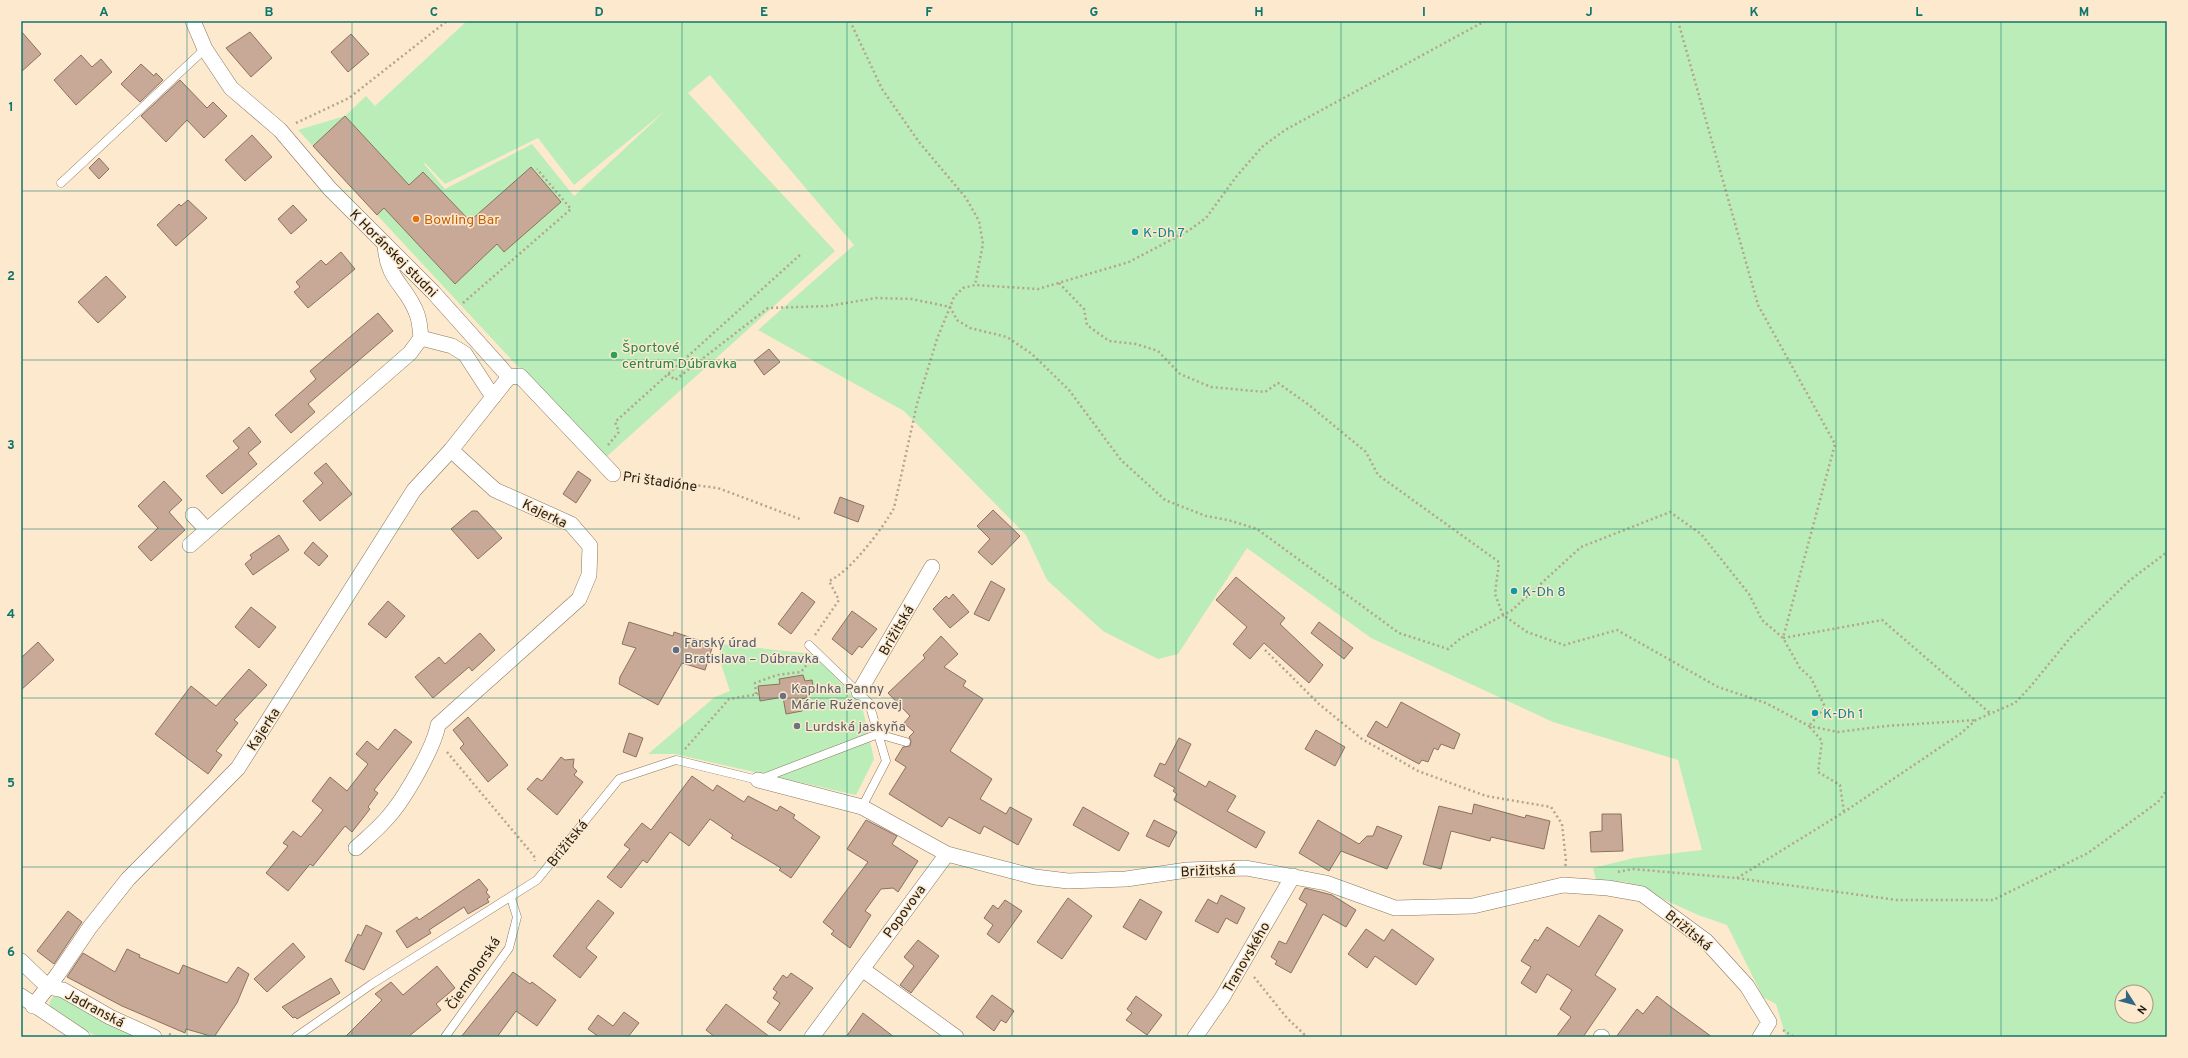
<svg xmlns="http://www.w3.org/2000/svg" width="2188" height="1058" font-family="Overpass,sans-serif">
	<rect width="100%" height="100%" fill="#fde9cd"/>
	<g fill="#baedb8" fill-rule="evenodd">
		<path d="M467,21H2167V1037H1786L1776,1004L1763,997L1727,925L1698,915L1626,882L1596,880L1593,868L1634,858L1702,850L1678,760L1553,722L1371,638L1247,548L1178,654L1158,659L1103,631L1047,580L1026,535L904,411L758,330L854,245L710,75L688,93L835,251L604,459L298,130L345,116L366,96L375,106ZM665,111L574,196L532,144L445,189L424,164L425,163L445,184L538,138L574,185ZM2122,992H2146V1016H2122Z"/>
		<path d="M721,644L814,654L862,706L874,759L856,795L675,754H648L715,697L730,691L719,658Z"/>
		<path d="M59,996L134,1037C123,1037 109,1040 99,1037C91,1034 52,1013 50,1005C49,1002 51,999 53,997Z"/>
	</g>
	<g fill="#c8a998" stroke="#8d7160">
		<path d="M21,31L41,54L21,72Z"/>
		<path d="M250,32L272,58L251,77L226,48Z"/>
		<path d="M351,34L369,54L348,72L331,52Z"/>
		<path d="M81,55L92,67L101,59L112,72L76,105L54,80Z"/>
		<path d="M141,64L154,76L156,73L163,80L140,102L121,84Z"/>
		<path d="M180,80L207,108L213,102L227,116L204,138L187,120L166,142L141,116Z"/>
		<path d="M345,116L409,185L423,172L470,221L531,167L561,202L504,252L497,244L455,284L384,208L377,215L313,146Z"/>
		<path d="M252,135L272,157L245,181L225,160Z"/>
		<path d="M99,158L109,169L99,179L89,168Z"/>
		<path d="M188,200L207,218L176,246L157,225L179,204L181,206Z"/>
		<path d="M293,205L307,220L291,234L278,219Z"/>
		<path d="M341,252L355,269L308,308L294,292L300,287L296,282L321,260L326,265Z"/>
		<path d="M106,276L126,297L98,323L78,302Z"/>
		<path d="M378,313L393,331L308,404L315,412L291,433L275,415L316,379L310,371Z"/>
		<path d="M769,349L780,362L764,375L754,361Z"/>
		<path d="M249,427L261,442L248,453L257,464L222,494L206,476L239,448L233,441Z"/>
		<path d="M326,463L352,494L320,521L303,501L323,483L314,473Z"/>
		<path d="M578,471L591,480L576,503L563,494Z"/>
		<path d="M164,481L182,500L169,512L185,530L151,561L138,547L158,528L138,506Z"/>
		<path d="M840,497L864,506L858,522L834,513Z"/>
		<path d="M993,510L1020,536L992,565L978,552L990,539L977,526Z"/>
		<path d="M472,511H477L502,538L478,559L451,529Z"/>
		<path d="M279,535L289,550L253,575L245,564L252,558L250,555Z"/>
		<path d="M313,542L328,556L319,566L304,553Z"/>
		<path d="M1236,577L1285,618L1280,624L1323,665L1309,683L1264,643L1250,659L1233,644L1247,627L1216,600Z"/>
		<path d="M991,581L1005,589L989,621L974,614Z"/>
		<path d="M802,592L815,602L791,634L778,624Z"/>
		<path d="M953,594L969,612L950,628L933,609L946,596L949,599Z"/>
		<path d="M388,601L405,616L386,638L368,624Z"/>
		<path d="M251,607L276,627L259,648L235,627Z"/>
		<path d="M852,611L877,629L862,648L859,646L852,655L832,639Z"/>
		<path d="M629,622L673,636L674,632L713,645L705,670L682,663L658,705L619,684L620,677L636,648L622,644Z"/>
		<path d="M1319,622L1353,648L1344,659L1311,633Z"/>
		<path d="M480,633L495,650L472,671L469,667L433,698L415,677L439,657L445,664Z"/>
		<path d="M941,636L958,654L944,667L966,681L963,686L983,699L950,751L992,779L980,799L1006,814L1010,807L1032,819L1018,845L984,826L980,834L949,817L942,827L889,794L906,767L895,760L903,747L910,746L911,741L909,737L914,732L904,723L910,716L888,693L925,658L923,655Z"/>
		<path d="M38,642L54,660L21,690V658Z"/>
		<path d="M249,669L267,685L234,720L238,723L216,751L222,755L208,774L155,734L191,686L216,706Z"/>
		<path d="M803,675L805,681L812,680L814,693L807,694V698L800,699L802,711L786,714L783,697L760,701L758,686L780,684L779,679Z"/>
		<path d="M1401,702L1460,734L1454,749L1441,744L1438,750L1434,748L1428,762L1422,760L1419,764L1367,736L1376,721L1387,728Z"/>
		<path d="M468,717L508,765L488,782L460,748L464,744L453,730Z"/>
		<path d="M395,729L412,742L374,790L378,793L368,807L370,809L352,832L345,826L313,866L310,864L288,891L266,873L288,846L283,843L293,831L301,837L323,810L312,801L330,777L347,791L368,764L356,754L367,741L378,750Z"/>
		<path d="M1316,730L1345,747L1335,766L1305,749Z"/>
		<path d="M629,733L643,738L636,757L623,752Z"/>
		<path d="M1179,738L1191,744L1178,771L1206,787L1209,781L1236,796L1227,811L1265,832L1256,848L1174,800L1177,794L1173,791L1175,788L1154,776L1160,763L1165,765Z"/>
		<path d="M561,757L565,760L574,759L573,767L577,771L574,775L583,782L557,815L527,789L537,778L542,781Z"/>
		<path d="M692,776L713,791L717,785L744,802L748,796L777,811L780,806L795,815L793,818L820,837L791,878L779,870L781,868L731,838L733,835L710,819L689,846L670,832L647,863L643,860L621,888L607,877L630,849L624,845L642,823L651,830Z"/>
		<path d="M1474,804L1525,818L1526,815L1550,821L1544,849L1491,837L1490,841L1451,831L1441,869L1423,864L1439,806L1472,814Z"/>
		<path d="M1083,807L1129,833L1119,851L1073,825Z"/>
		<path d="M1602,814H1621L1623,851L1591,852L1590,832L1602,831Z"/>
		<path d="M866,820L897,836L892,844L918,861L898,892L893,888L881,889L865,911L871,915L850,948L831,934L834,931L823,922L868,862L847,849Z"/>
		<path d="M1154,820L1177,832L1169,847L1146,836Z"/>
		<path d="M1318,820L1359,844L1367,836H1373L1377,826L1402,836L1387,869L1341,851L1329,871L1299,853Z"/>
		<path d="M479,879L488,890L486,892L490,897L487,899L489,902L468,914L464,907L429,930L431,933L407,948L396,931L417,917L419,920Z"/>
		<path d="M1305,888L1332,895L1356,910L1346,927L1323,914L1291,973L1275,964L1277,961L1271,957L1279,941L1286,944L1307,904L1299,899Z"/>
		<path d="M1221,895L1245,908L1237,924L1226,918L1218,933L1195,921L1208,899L1217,904Z"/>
		<path d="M1068,898L1092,916L1062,959L1037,942Z"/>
		<path d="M1140,899L1162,912L1146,940L1123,927Z"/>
		<path d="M598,900L614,913L586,948L597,957L580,978L553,956Z"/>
		<path d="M1005,900L1022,911L999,943L987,934L993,925L984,918L993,905L998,909Z"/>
		<path d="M68,911L82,922L54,964L37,951Z"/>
		<path d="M1599,915L1623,930L1595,975L1616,989L1583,1037H1556L1571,1017L1560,1009L1572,990L1547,974L1536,993L1521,983L1531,967L1521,961L1535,939L1538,941L1547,927L1579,947Z"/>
		<path d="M366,925L382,933L364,970L345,961L358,934L361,936Z"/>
		<path d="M1366,929L1384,941L1392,929L1434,959L1416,985L1375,956L1367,968L1348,954Z"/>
		<path d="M918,940L939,956L911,993L900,985L914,966L904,957Z"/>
		<path d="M293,943L305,957L267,992L254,979Z"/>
		<path d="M127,949L140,955L139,957L179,974L183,965L227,983L238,967L249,974L237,1003L214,1037L186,1029L185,1033L122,1006L67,977L83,953L115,972Z"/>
		<path d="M437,966L455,988L436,1004L441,1010L408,1037H345L382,1000L375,994L391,982L403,995Z"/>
		<path d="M513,972L530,984L532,982L556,1000L537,1026L516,1011L497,1037H461Z"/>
		<path d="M791,973L813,988L780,1031L767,1022L780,1003L773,998L777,992L773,989L783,975L787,978Z"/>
		<path d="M331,978L340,993L297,1019L295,1017L293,1018L282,1007Z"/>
		<path d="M992,995L1014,1011L1006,1023L1001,1020L994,1031L976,1017Z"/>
		<path d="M1136,996L1162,1015L1147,1035L1126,1020L1132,1013L1127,1009Z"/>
		<path d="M1657,996L1671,1007L1712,1037H1616L1637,1009L1643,1014Z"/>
		<path d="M726,1004L770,1037H715L706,1030Z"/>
		<path d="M624,1012L639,1023L628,1037H599L588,1029L598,1015L613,1026Z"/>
		<path d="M863,1013L894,1037H846Z"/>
	</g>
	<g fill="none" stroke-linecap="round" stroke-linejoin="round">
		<g stroke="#89775d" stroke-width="9">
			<g id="lane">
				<path d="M61,183L205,49"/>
				<path d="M809,645L869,703L886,761L862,807"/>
				<path d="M296,1037L372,984L537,880L619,779L676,760L758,780L878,734L906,742"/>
				<path d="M445,1037L509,948L517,917L511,898"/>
			</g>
		</g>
		<g stroke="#89775d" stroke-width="16">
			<g id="street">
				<path d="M193,21L205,49L231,88L280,130L330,189L433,292L509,377"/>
				<path d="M421,338L452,346L465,354L493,397"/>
				<path d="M509,377L520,376L613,474"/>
				<path d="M193,515L207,530"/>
				<path d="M190,545L410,353L421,338C420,330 420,322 417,314C406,284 387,282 385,244"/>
				<path d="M859,692L932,567"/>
				<path d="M758,780L862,807L947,854L1035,877L1068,881L1126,879L1187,870L1246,868L1326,883L1395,908L1473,906L1563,885L1608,888L1642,894L1706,941L1747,986L1769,1022L1760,1037"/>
				<path d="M356,848C367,838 379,828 389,816C404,799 434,748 438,725L579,599L589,575L590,546L571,524L495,490L451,450"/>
				<path d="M21,961L48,987L63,990L110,1017L154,1037"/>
				<path d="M862,969L956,1037"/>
				<path d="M21,996L82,1037"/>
				<path d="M33,1006L58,974L90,927L128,879L238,768L414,490L451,450L509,377"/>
				<path d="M812,1037L947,854"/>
				<path d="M1195,1037L1222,998L1293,876"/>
				<path d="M1601,1037H1602"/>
			</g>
		</g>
		<g stroke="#b4a48e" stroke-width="2.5" stroke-dasharray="2 3" stroke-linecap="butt">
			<path d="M850,21L882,89L919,142L966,198L979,221L983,244L975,285"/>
			<path d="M1678,21L1758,305L1835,444L1783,638L1882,620L1991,714"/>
			<path d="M296,123L349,98L447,21"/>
			<path d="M1059,283L1084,309L1087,325L1109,341L1136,344L1158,351L1180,374L1211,387L1265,392L1278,383L1309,405L1366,452L1378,475L1499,562L1495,594L1503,615L1527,632L1564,645L1617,630L1718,687L1766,703L1809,726L1838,732L1886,726L1976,720"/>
			<path d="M463,303L571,209L537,169"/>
			<path d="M668,374L675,380L768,308L828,306L876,298L912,299L950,307L957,320L970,328L1007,337L1032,354L1069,390L1121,460L1165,500L1206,516L1228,520L1257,529L1399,633L1448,649L1461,638L1511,611L1581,547L1670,512L1701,534L1749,594L1762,620L1783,638L1800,668L1811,678L1825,707L1809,726L1822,741L1818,772L1840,785L1844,812"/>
			<path d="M608,445L619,432L615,422L801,254"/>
			<path d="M629,477L718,488L800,519"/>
			<path d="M815,635L839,600L829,581C850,572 883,528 894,508L917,404L937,339L954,297L963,288L975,285L1038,289L1129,262L1188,231L1206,218L1236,177L1262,147L1285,130L1485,21"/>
			<path d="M1265,650L1319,704L1362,739L1418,771L1486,796L1551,807L1562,824L1566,861L1565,868"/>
			<path d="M756,694L755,683L777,675L801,672L808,663"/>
			<path d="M685,749L729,699L759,694"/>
			<path d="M447,752L534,856L535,861"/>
			<path d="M1618,872L1632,869L1736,878L1897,900H1993L2088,853L2158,802L2167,790"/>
			<path d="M1737,878L1844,812L1960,734L1976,720L2015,703L2030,687L2071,637L2129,581L2167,552"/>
			<path d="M1254,977L1287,1018L1307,1037"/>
			<path d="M1783,1030L1794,1037"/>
			<path d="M169,1034L176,1037"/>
		</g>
		<use href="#lane" stroke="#fff" stroke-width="8"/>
		<use href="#street" stroke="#fff" stroke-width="15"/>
	</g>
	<path fill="none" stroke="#0f766e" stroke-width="1" stroke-opacity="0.55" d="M187,21V1037M352,21V1037M517,21V1037M682,21V1037M847,21V1037M1012,21V1037M1176,21V1037M1341,21V1037M1506,21V1037M1671,21V1037M1836,21V1037M2001,21V1037M21,191H2167M21,360H2167M21,529H2167M21,698H2167M21,867H2167"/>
	<circle fill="#e8710a" stroke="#fde9cd" stroke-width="1.5" cx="416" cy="219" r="4"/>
	<g fill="#0f9aa8" stroke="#fde9cd" stroke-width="1.5">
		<circle cx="1135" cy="232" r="4"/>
		<circle cx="1514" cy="591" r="4"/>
		<circle cx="1815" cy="713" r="4"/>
	</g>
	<circle fill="#2e9e5b" stroke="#fde9cd" stroke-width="1.5" cx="614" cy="355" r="4"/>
	<circle fill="#5c6f8a" stroke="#fde9cd" stroke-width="1.5" cx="676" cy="650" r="4"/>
	<g fill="#6b7280" stroke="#fde9cd" stroke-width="1.5">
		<circle cx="783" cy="696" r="4"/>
		<circle cx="797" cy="726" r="4"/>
	</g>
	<g text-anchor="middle" stroke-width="3" stroke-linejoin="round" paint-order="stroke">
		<g font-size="14" fill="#c56008" stroke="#fde9cd" text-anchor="start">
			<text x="424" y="224">Bowling Bar</text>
		</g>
		<g font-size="14" fill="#0d838f" stroke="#fde9cd" text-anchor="start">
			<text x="1143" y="237">K-Dh 7</text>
			<text x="1522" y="596">K-Dh 8</text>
			<text x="1823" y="718">K-Dh 1</text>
		</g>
		<g font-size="14" fill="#241d13" stroke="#fde9cd">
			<text transform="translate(394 253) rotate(45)" y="5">K Horánskej studni</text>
			<text transform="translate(660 481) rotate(8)" y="5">Pri štadióne</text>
			<text transform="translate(545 513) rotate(26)" y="5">Kajerka</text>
			<text transform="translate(896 630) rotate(-60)" y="5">Brižitská</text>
			<text transform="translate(263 729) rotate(-57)" y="5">Kajerka</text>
			<text transform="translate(567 843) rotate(-51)" y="5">Brižitská</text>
			<text transform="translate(1208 870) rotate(-3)" y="5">Brižitská</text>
			<text transform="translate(904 911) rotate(-54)" y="5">Popovova</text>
			<text transform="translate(1689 930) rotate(39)" y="5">Brižitská</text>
			<text transform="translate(1246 957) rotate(-60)" y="5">Tranovského</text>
			<text transform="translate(473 973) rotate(-56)" y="5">Čiernohorská</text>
			<text transform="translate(95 1008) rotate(28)" y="5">Jadranská</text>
		</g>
		<g font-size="14" fill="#27864d" stroke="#fde9cd" text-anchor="start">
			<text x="622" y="352">Športové<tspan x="622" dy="16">centrum Dúbravka</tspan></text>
		</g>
		<g font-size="14" fill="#4e5e75" stroke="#fde9cd" text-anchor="start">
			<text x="684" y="647">Farský úrad<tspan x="684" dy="16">Bratislava – Dúbravka</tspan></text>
		</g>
		<g font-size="14" fill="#5b616d" stroke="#fde9cd" text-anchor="start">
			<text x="791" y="693">Kaplnka Panny<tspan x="791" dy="16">Márie Ružencovej</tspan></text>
			<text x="805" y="731">Lurdská jaskyňa</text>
		</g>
	</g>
	<rect width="2188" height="1058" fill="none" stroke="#fde9cd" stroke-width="44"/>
	<g transform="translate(2134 1004) rotate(126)"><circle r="19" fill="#fde9cd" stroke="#a69783"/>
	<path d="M0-3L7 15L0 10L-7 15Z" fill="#326783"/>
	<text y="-6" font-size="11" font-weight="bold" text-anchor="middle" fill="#241d13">N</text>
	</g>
	<rect x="22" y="22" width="2144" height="1014" fill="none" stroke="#0f766e" stroke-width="1.5"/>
	<g font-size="13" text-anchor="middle" font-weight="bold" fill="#0f766e">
		<text x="104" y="16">A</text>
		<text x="269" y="16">B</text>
		<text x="434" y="16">C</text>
		<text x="599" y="16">D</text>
		<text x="764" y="16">E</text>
		<text x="929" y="16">F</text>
		<text x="1094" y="16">G</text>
		<text x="1259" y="16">H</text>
		<text x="1424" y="16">I</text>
		<text x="1589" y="16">J</text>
		<text x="1754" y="16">K</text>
		<text x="1919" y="16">L</text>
		<text x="2084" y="16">M</text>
		<text x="11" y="111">1</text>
		<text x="11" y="280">2</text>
		<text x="11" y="449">3</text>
		<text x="11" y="618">4</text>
		<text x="11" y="787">5</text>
		<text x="11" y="956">6</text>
	</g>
</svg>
